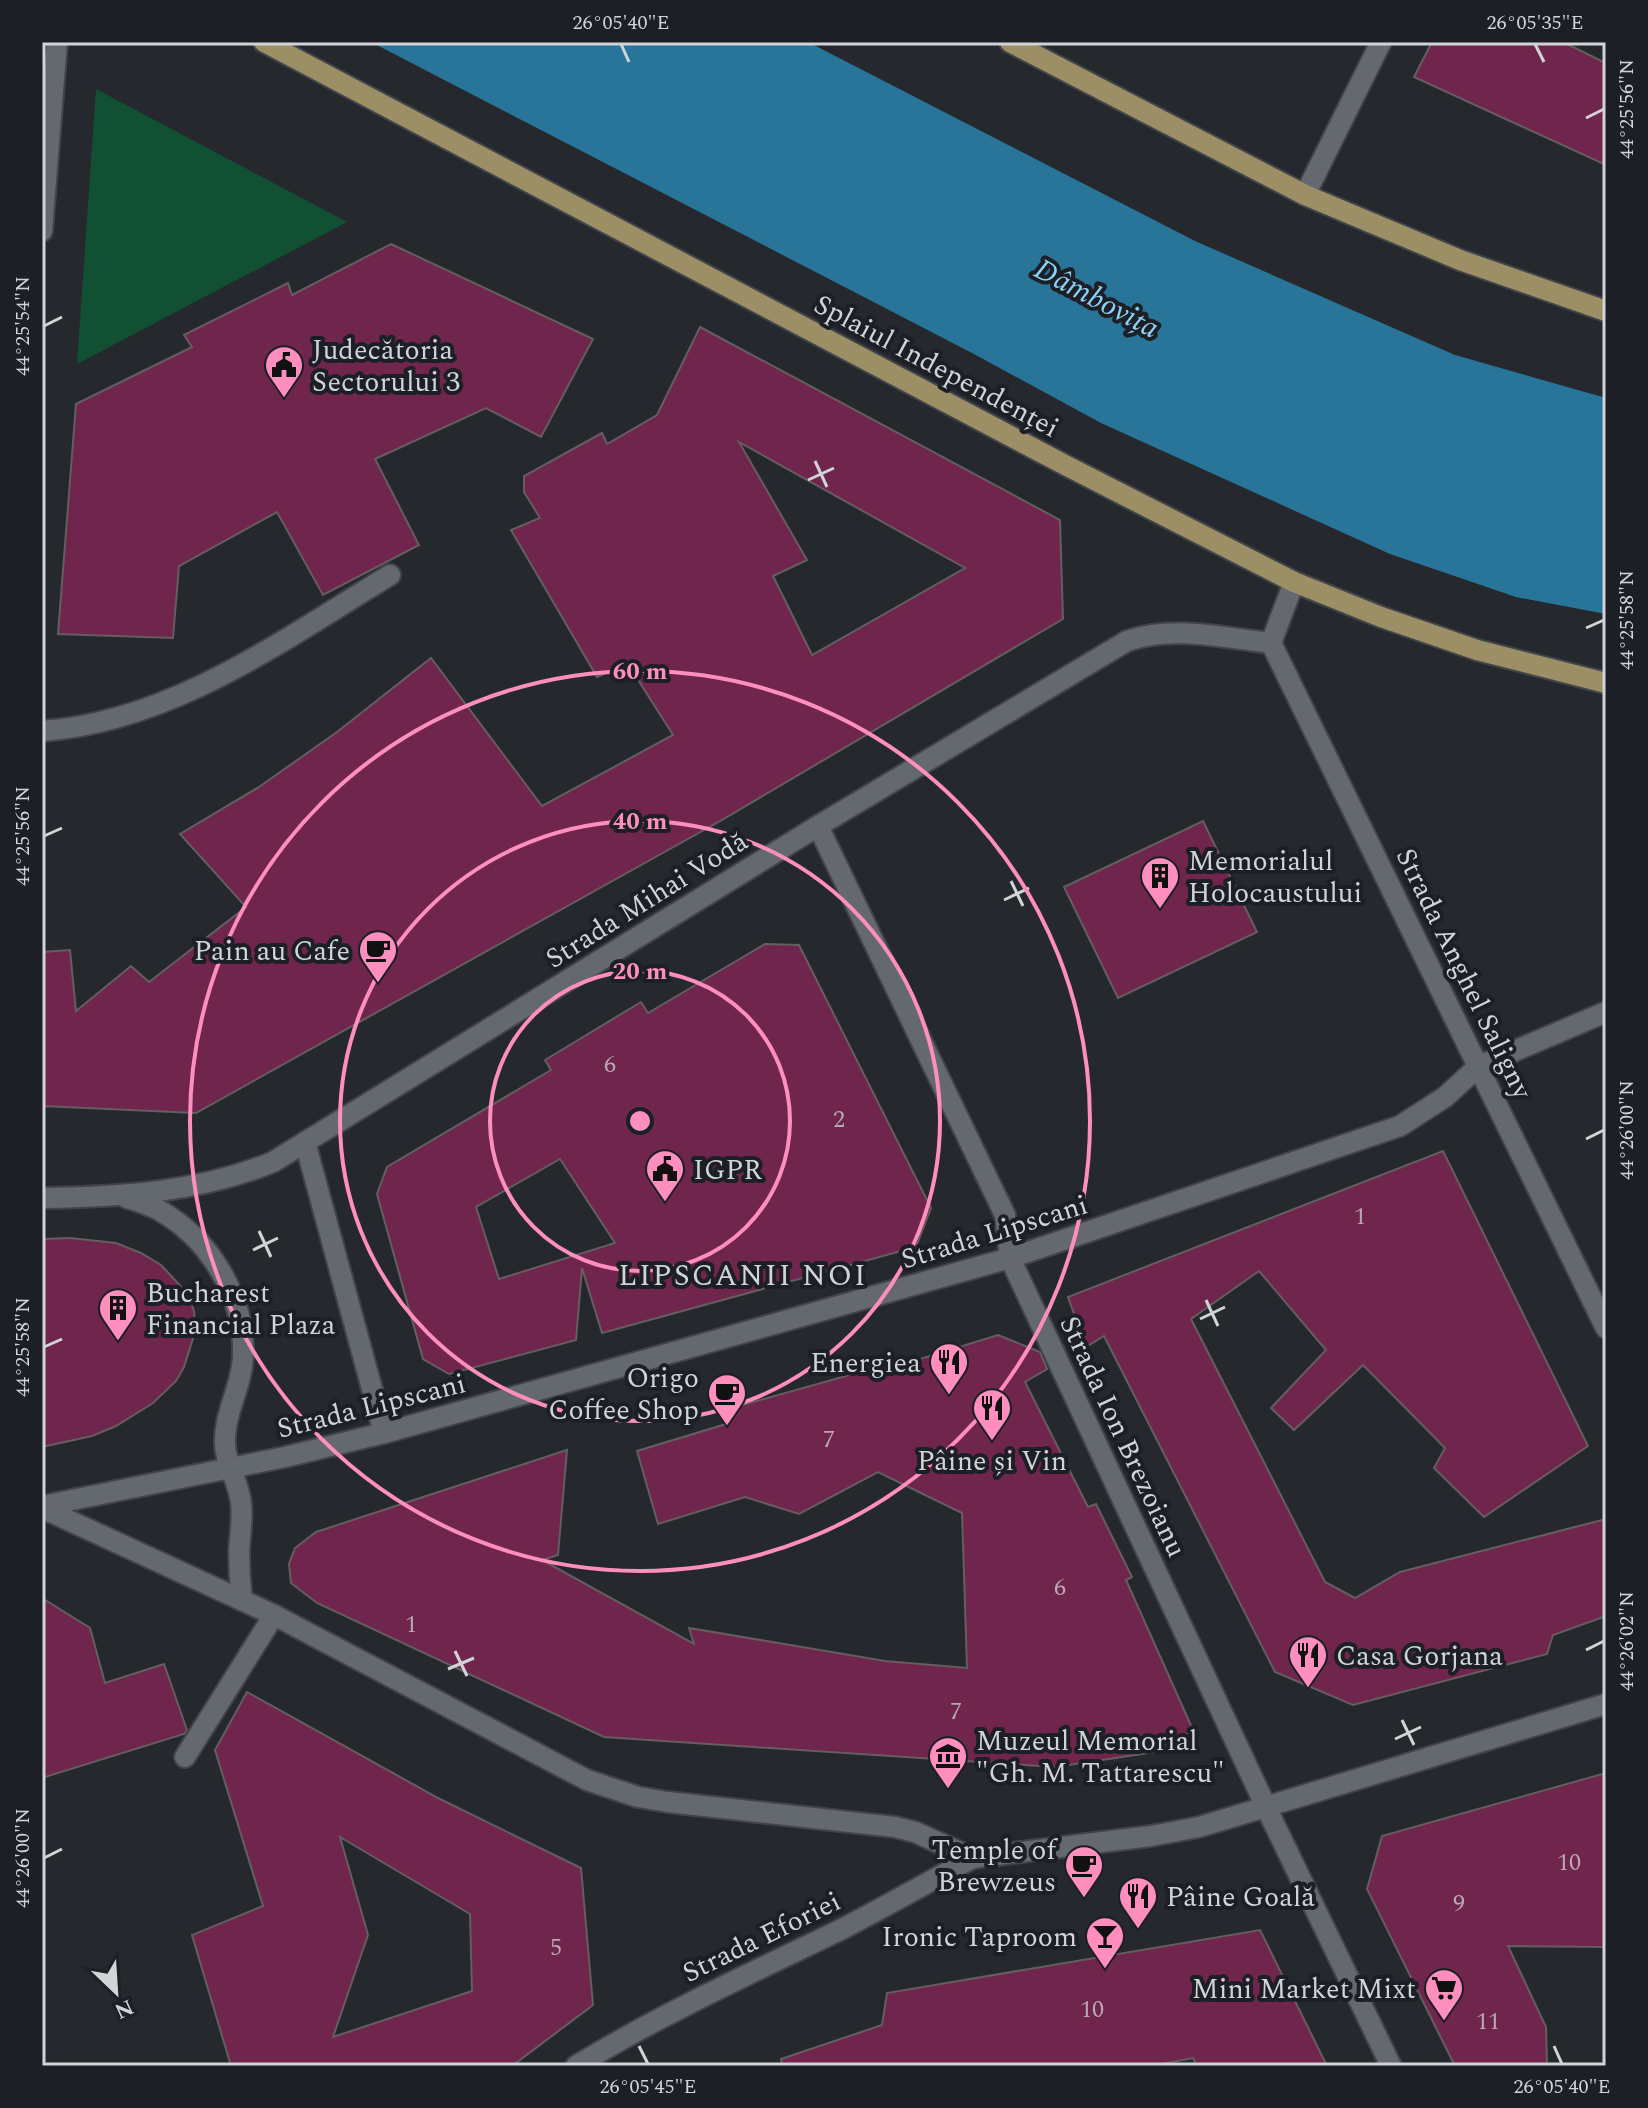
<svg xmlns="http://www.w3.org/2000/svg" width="1648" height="2108" font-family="Spectral,serif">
	<rect width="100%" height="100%" fill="#25292e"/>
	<path fill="#115033" d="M96,89L347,222L77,364Z"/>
	<path fill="#297599" d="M371,42H808L1195,241L1455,355L1606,398V614L1516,597L1390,554L1101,423L974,354Z"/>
	<g fill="#70254d" stroke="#655d60" stroke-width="2" fill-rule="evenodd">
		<path d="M1432,42H1563L1606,63V165L1414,77Z"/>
		<path d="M391,244L593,339L541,437L486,408L375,459L419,545L323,595L277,512L179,566L173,638L58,634L76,404L192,347L184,335L288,283L292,295Z"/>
		<path d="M700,327L1060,520L1063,619L722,820L196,1113L42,1106V952L70,950L76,1011L131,966L149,982L246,907L180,834L259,787L337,732L431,658L542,806L673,735L628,664L597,677L511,530L540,518L524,492V476L602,433L607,444L657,415ZM739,442L965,568L812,655L773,576L807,560Z"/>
		<path d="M1203,821L1257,932L1118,998L1064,887Z"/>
		<path d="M765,944L799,945L931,1208L916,1247L602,1333L582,1268L576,1340L449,1374L423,1359L377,1194L387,1167L551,1070L545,1060L641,1002L648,1013ZM560,1159L615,1243L499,1279L476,1207Z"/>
		<path d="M1443,1151L1588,1446L1484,1517L1434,1468L1445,1448L1363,1365L1294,1430L1271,1408L1326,1350L1259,1271L1191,1319L1325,1582L1355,1598L1400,1572L1606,1519V1616L1553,1635L1547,1654L1353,1705L1275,1672L1104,1336L1086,1347L1068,1297Z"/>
		<path d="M70,1238L116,1243L141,1253L161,1265L188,1294L194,1311L195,1332L184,1367L176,1381L153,1403L116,1426L92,1436L42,1447V1239Z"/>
		<path d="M998,1335L1040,1352L1047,1369L1025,1382L1088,1507L1096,1504L1132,1577L1126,1580L1193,1730L1162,1751L1055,1767L604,1737L317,1603L291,1583L289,1564L295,1548L316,1532L567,1450L558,1555L542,1560L694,1644L689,1628L885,1661L967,1668L962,1513L878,1472L799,1514L745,1497L658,1524L637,1451L726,1424L721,1411L857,1373L865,1362L890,1358L904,1364Z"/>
		<path d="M42,1598L90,1628L105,1683L164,1664L187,1730L184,1734L42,1778Z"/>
		<path d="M247,1692L438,1798L581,1868L593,2005L512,2066H231L192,1935L263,1906L215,1750ZM340,1837L470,1914L472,1991L333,2037L368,1935Z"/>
		<path d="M1606,1773V1947L1508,1946L1546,2027L1547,2066H1455L1367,1889L1382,1836Z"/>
		<path d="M1260,1930L1327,2066H1197L1193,2058L1151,2066H782L781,2059L882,2025L887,1993Z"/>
	</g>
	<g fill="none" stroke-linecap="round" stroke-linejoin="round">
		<g stroke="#414449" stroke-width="24">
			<g id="service">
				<path d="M1305,195L1381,42"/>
				<path d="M42,731C171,722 283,640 390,575"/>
				<path d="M185,1757L274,1615"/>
			</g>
		</g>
		<g stroke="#414449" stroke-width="24">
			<g id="minor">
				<path d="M42,231L57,42"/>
				<path d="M1271,643L1606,1328"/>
				<path d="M1271,643L1294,582"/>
				<path d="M818,826L1005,1215L1010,1258L1266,1807L1391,2066"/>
				<path d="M305,1142L384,1433"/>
				<path d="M125,1197C136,1201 148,1204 159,1210C210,1239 245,1297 243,1356C242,1387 223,1415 225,1445C226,1465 239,1482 241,1503C243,1519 240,1535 239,1551C239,1568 240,1584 242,1600"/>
				<path d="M42,1198C121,1197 200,1192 273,1162L818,826L1127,641C1173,625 1224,638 1271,643"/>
				<path d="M42,1506L285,1457L384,1433L1010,1258L1400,1126L1445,1097L1479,1066L1606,1012"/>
				<path d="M42,1508L274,1615L587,1780L638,1797L668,1802L895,1827L915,1832L973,1858L1151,1836L1199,1827L1606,1704"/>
				<path d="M576,2066C660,2015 749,1974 838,1931C883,1908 928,1882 973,1858"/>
			</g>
		</g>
		<g stroke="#414449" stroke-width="24">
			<g id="primary">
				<path d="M264,42L1067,466L1294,582L1381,617L1477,650L1606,683"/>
				<path d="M1010,42L1305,195L1460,260L1606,311"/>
			</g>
		</g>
		<use href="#service" stroke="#64686f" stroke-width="20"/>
		<use href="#minor" stroke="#64686f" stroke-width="20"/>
		<use href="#primary" stroke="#9c8e65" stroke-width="20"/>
	</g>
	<path fill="none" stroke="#d1d4d7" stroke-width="3" d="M621,44L629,62M1535,44L1544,62M1586,118L1604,109M44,326L62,317M815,461L827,487M808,480L834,468M1586,628L1604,620M44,836L62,828M1011,881L1023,906M1004,900L1029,888M1586,1139L1604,1130M259,1231L271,1257M253,1250L278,1238M1206,1300L1218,1326M1200,1319L1225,1307M44,1347L62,1339M1586,1650L1604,1641M455,1651L467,1676M448,1669L474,1658M1402,1720L1414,1745M1395,1739L1421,1727M44,1858L62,1849M639,2046L648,2064M1554,2046L1562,2064"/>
	<g fill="none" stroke="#fd8ebe" stroke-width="4">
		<circle cx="640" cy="1121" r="150"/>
		<circle cx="640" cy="1121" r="300"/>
		<circle cx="640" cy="1121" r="450"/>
	</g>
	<defs>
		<g id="civic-pin" transform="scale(2)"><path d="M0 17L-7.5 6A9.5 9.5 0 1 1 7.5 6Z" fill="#fd8ebe" stroke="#1c1f25"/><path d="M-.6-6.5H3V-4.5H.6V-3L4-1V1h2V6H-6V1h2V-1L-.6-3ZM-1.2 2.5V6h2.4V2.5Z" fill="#111"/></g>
		<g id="building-pin" transform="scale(2)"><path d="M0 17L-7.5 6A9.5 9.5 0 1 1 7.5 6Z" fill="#fd8ebe" stroke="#1c1f25"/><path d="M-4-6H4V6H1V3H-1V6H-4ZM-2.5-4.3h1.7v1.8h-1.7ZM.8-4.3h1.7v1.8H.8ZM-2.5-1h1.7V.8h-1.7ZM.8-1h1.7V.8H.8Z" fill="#111"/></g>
		<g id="cafe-pin" transform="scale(2)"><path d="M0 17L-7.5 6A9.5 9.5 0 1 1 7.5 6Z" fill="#fd8ebe" stroke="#1c1f25"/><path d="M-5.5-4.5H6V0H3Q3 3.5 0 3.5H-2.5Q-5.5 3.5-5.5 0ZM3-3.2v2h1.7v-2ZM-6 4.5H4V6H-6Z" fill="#111"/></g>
		<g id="restaurant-pin" transform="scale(2)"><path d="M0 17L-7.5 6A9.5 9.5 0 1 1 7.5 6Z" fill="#fd8ebe" stroke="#1c1f25"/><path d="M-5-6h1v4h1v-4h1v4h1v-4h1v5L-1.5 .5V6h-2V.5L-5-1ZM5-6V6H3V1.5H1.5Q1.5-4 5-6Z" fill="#111"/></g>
		<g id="museum-pin" transform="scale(2)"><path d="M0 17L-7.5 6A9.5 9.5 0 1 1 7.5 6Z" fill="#fd8ebe" stroke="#1c1f25"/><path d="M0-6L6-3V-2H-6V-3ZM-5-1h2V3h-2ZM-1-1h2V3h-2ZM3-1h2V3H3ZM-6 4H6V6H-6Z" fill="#111"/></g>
		<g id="bar-pin" transform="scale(2)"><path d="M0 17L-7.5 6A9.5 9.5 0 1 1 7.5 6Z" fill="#fd8ebe" stroke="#1c1f25"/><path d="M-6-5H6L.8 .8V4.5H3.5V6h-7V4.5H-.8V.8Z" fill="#111"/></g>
		<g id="supermarket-pin" transform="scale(2)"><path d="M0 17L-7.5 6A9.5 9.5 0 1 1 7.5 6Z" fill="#fd8ebe" stroke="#1c1f25"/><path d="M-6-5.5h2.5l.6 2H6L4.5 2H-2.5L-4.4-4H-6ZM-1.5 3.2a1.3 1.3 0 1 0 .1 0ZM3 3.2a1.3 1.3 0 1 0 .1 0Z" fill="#111"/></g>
	</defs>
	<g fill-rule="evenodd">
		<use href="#civic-pin" x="284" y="365"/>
		<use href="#building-pin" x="1160" y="876"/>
		<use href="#cafe-pin" x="378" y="950"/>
		<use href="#civic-pin" x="665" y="1169"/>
		<use href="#building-pin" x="118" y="1308"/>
		<use href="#restaurant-pin" x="949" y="1362"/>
		<use href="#cafe-pin" x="727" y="1393"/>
		<use href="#restaurant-pin" x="992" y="1408"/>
		<use href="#restaurant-pin" x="1308" y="1655"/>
		<use href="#museum-pin" x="948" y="1756"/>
		<use href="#cafe-pin" x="1084" y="1865"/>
		<use href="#restaurant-pin" x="1138" y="1896"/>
		<use href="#bar-pin" x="1105" y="1936"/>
		<use href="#supermarket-pin" x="1444" y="1988"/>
	</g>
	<g text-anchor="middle" stroke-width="8" stroke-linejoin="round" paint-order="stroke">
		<g font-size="24" fill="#b9a8b4">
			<text x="610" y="1072">6</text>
			<text x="839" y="1127">2</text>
			<text x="1360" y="1224">1</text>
			<text x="829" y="1447">7</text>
			<text x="1060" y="1595">6</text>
			<text x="411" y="1632">1</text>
			<text x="956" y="1719">7</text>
			<text x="1569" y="1870">10</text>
			<text x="1459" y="1911">9</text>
			<text x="556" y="1955">5</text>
			<text x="1092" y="2017">10</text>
			<text x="1488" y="2029">11</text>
		</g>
		<g font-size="28" fill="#d1d4d7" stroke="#1c1f25" text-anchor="start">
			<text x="312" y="359">Judecătoria<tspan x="312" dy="32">Sectorului 3</tspan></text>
			<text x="1188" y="870">Memorialul<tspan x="1188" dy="32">Holocaustului</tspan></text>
			<text x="350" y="960" text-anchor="end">Pain au Cafe</text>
			<text x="693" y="1179">IGPR</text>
			<text x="146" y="1302">Bucharest<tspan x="146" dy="32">Financial Plaza</tspan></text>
			<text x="921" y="1372" text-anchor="end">Energiea</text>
			<text x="699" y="1387" text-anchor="end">Origo<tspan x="699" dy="32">Coffee Shop</tspan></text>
			<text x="992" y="1470" text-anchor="middle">Pâine și Vin</text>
			<text x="1336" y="1665">Casa Gorjana</text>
			<text x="976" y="1750">Muzeul Memorial<tspan x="976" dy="32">"Gh. M. Tattarescu"</tspan></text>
			<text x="1056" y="1859" text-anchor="end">Temple of<tspan x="1056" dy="32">Brewzeus</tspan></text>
			<text x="1166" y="1906">Pâine Goală</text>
			<text x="1077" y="1946" text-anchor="end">Ironic Taproom</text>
			<text x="1416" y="1998" text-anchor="end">Mini Market Mixt</text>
		</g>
		<g font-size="28" fill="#d1d4d7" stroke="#1c1f25">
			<text transform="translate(937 365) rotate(28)" y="10">Splaiul Independenței</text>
			<text transform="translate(646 899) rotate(-32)" y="10">Strada Mihai Vodă</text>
			<text transform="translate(1465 973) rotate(64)" y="10">Strada Anghel Saligny</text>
			<text transform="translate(994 1231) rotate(-17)" y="10">Strada Lipscani</text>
			<text transform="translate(371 1405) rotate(-14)" y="10">Strada Lipscani</text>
			<text transform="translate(1124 1436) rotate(65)" y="10">Strada Ion Brezoianu</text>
			<text transform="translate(761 1936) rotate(-26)" y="10">Strada Eforiei</text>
		</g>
		<g font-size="30" font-style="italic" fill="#8bd1f6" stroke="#1c1f25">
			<text transform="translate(1097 298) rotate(28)" y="10">Dâmbovița</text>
		</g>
		<g font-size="30" letter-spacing="2" fill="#d1d4d7" stroke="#1c1f25">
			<text x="743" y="1285">LIPSCANII NOI</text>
		</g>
	</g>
	<circle cx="640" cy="1121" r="12" fill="#fd8ebe" stroke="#1c1f25" stroke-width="4"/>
	<g font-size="24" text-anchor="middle" font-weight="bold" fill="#fd8ebe" stroke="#1c1f25" stroke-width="8" stroke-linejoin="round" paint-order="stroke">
		<text x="640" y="679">60 m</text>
		<text x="640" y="829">40 m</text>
		<text x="640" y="979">20 m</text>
	</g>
	<rect width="1648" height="2108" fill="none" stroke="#1c1f25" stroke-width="88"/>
	<g transform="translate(116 1992) rotate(155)" stroke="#1c1f25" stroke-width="6" paint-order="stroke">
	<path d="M0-6L14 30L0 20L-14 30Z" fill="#d1d4d7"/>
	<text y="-12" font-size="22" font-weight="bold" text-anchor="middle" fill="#d1d4d7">N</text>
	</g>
	<rect x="44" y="44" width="1560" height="2020" fill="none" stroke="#d1d4d7" stroke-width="3"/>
	<g font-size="20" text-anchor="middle" fill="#d1d4d7">
		<text x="621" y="29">26°05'40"E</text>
		<text x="1535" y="29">26°05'35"E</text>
		<text transform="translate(1626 109) rotate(-90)" y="7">44°25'56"N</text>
		<text transform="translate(22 326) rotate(-90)" y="7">44°25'54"N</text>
		<text transform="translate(1626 620) rotate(-90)" y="7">44°25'58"N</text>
		<text transform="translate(22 836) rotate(-90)" y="7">44°25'56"N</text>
		<text transform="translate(1626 1130) rotate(-90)" y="7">44°26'00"N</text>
		<text transform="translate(22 1347) rotate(-90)" y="7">44°25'58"N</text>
		<text transform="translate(1626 1641) rotate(-90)" y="7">44°26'02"N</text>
		<text transform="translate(22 1858) rotate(-90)" y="7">44°26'00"N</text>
		<text x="648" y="2093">26°05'45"E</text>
		<text x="1562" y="2093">26°05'40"E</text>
	</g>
</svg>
